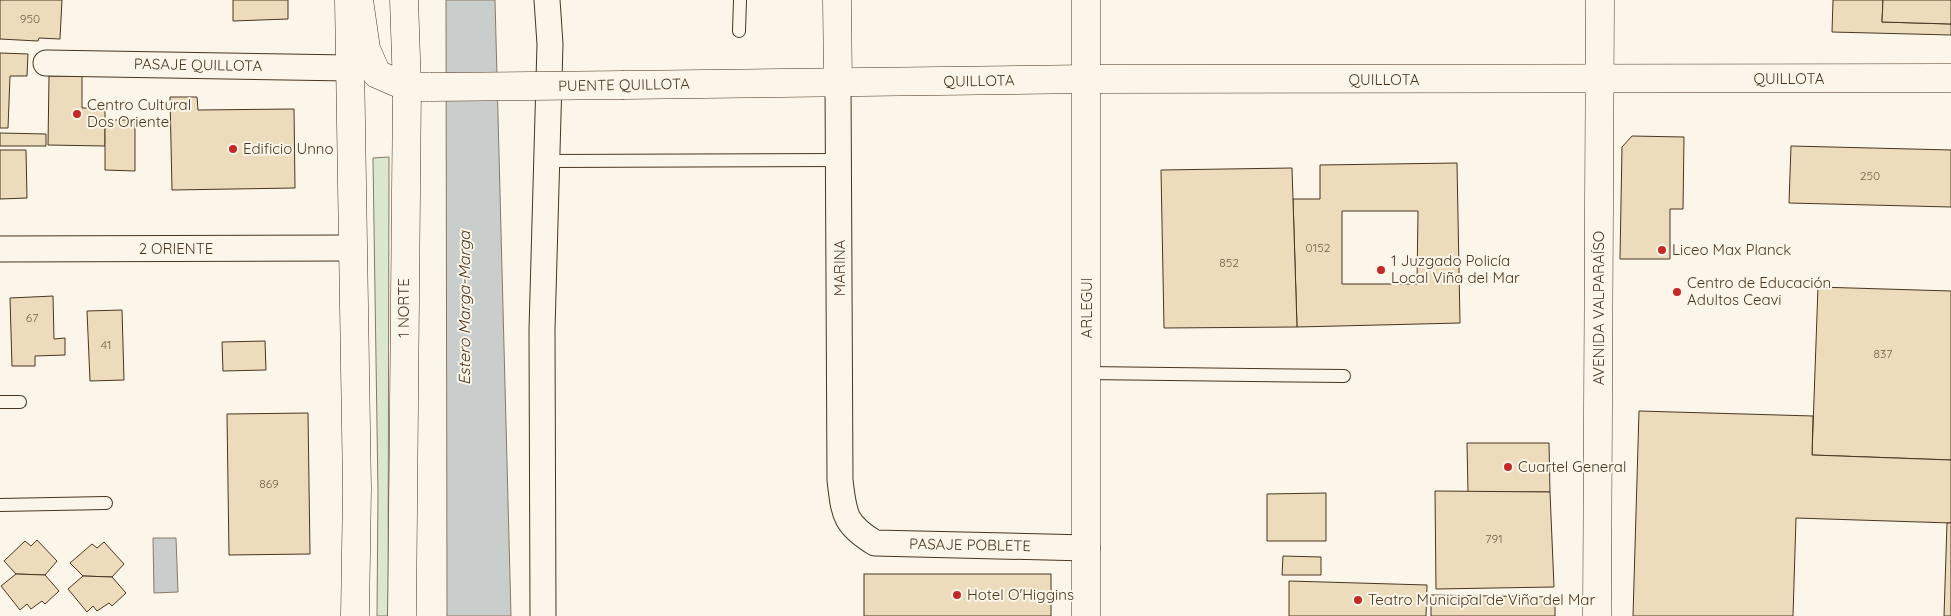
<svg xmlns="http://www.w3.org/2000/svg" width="1951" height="616" font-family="Quicksand,sans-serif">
	<rect width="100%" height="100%" fill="#fbf6e9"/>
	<path fill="#dce7d0" stroke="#887966" d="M389,157L388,616H377L378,493L373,158Z"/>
	<g fill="#c9cecd" stroke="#887966">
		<path d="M446,0H495L511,616H447Z"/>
		<path d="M153,538H176L178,592L154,593Z"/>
	</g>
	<g fill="#ecdcbc" stroke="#4a3520" fill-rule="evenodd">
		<path d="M0,0H62L60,39L39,38L38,41L0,39Z"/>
		<path d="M233,0H288V19L233,21Z"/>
		<path d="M1833,0H1883L1882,22L1951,24V35L1832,32Z"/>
		<path d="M1883,0H1951V24L1882,22Z"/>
		<path d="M0,53L28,54L27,76H10L8,128H0Z"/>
		<path d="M49,76H82V108H105V146L48,145Z"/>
		<path d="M170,97H197L198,110L294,109L295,188L172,190Z"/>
		<path d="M105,120H135V171L105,170Z"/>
		<path d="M0,133L46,134V146H0Z"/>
		<path d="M1632,136L1684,137L1683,209H1670V259H1620L1622,147Z"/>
		<path d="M1791,146L1951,150V207L1789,203Z"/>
		<path d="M0,150H26L27,198L0,199Z"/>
		<path d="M1457,163L1460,323L1297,327L1293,199H1320V165ZM1342,211H1418L1417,284H1342Z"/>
		<path d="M1292,168L1297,327L1164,328L1161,170Z"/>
		<path d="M1818,287L1951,291V460L1812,455Z"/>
		<path d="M53,296L54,339L65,338V355L35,356V366H12L10,298Z"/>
		<path d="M122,310L124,380L90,381L87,311Z"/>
		<path d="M265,341L266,370L223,371L222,342Z"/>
		<path d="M1639,411L1813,416L1812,455L1951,460V523L1796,518L1793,616H1633Z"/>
		<path d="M308,413L310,554L229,555L227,414Z"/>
		<path d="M1467,443H1549L1550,492H1468Z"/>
		<path d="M1435,491L1550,492L1554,587L1436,589Z"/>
		<path d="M1326,493V541H1267V494Z"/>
		<path d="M1947,523H1951V616H1944Z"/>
		<path d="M37,540L57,561L45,575L16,574L4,561L25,541L31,546Z"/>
		<path d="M104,542L124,564L112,577L83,576L70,563L92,544L97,548Z"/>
		<path d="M1283,556L1321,557V575H1282Z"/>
		<path d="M16,574L45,575L59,591L45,604L42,601L31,609L27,604L20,610L1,586Z"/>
		<rect x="864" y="574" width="187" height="42"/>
		<path d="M83,576L112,577L126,593L112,606L109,603L97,611L93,606L87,612L68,589Z"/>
		<path d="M1289,581L1427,585L1426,616H1289Z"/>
		<path d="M1431,595L1555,597V616H1431Z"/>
	</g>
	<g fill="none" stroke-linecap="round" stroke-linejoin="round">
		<g stroke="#4a3520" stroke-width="14">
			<g id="service">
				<path d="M739,31L740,0"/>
				<path d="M548,161L840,160"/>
				<path d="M1087,373L1344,376"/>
				<path d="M0,402H20"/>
				<path d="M0,505L106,503"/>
			</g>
		</g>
		<g stroke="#4a3520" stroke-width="27">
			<g id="minor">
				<path d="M46,63L349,68"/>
				<path d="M838,82L840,480C844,514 844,524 875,543L1087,548"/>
				<path d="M0,249L353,248"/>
				<path d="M543,616L542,330L550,44L547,0"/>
			</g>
		</g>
		<g stroke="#4a3520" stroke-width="29">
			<g id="tertiary">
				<path d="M359,0L366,49L377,74L407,87H429"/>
				<path d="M837,0L838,82"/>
				<path d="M624,85L1087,79L1951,78"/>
			</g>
		</g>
		<g stroke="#4a3520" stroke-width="29">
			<g id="secondary">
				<path d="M1086,0V616"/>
				<path d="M1597,616L1600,0"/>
			</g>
		</g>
		<g stroke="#4a3520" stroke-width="29">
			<g id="primary">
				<path d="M349,0L357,489L355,616"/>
				<path d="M402,616L407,87L404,0"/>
			</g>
		</g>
		<use href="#service" stroke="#fbf6e9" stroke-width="12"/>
		<use href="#minor" stroke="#fbf6e9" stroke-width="25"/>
		<use href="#tertiary" stroke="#fbf6e9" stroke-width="28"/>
		<use href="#secondary" stroke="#fbf6e9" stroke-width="28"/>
		<use href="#primary" stroke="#fbf6e9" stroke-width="28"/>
		<g stroke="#4a3520" stroke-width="29" stroke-linecap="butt">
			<path id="tertiary-bridge" d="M431,87L624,85"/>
		</g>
		<use href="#tertiary-bridge" stroke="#fbf6e9" stroke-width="28"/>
	</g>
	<g fill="#c62828" stroke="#fbf6e9" stroke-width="2">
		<circle cx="77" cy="114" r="5"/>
		<circle cx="233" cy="149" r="5"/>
		<circle cx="1662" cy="250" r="5"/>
		<circle cx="1381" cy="270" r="5"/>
		<circle cx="1677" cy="292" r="5"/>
		<circle cx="1508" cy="467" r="5"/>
		<circle cx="957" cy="595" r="5"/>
		<circle cx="1358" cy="600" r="5"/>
	</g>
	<g text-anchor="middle" stroke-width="4" stroke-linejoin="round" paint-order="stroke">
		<g font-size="12" fill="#725f47">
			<text x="30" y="23">950</text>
			<text x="1870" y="180">250</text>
			<text x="1318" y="252">0152</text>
			<text x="1229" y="267">852</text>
			<text x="32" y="322">67</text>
			<text x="106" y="349">41</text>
			<text x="1883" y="358">837</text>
			<text x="269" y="488">869</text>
			<text x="1494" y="543">791</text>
		</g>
		<g font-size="15" fill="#4a3520" stroke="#fbf6e9">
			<text transform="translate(198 65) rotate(1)" y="5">PASAJE QUILLOTA</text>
			<text x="1789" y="84">QUILLOTA</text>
			<text x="1384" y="85">QUILLOTA</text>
			<text transform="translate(979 81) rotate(-1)" y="5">QUILLOTA</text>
			<text transform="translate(624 85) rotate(-1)" y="5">PUENTE QUILLOTA</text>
			<text x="176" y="254">2 ORIENTE</text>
			<text transform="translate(840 268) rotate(-90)" y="5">MARINA</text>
			<text transform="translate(404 308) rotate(-90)" y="5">1 NORTE</text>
			<text transform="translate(1087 308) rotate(-90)" y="5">ARLEGUI</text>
			<text transform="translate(1599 308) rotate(-90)" y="5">AVENIDA VALPARAÍSO</text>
			<text transform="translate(970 545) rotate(1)" y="5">PASAJE POBLETE</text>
		</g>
		<g font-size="15" fill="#4a3520" stroke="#fbf6e9" text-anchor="start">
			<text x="87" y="110">Centro Cultural<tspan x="87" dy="17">Dos Oriente</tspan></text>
			<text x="243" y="154">Edificio Unno</text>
			<text x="1672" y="255">Liceo Max Planck</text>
			<text x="1391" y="266">1 Juzgado Policía<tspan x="1391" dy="17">Local Viña del Mar</tspan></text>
			<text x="1687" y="288">Centro de Educación<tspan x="1687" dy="17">Adultos Ceavi</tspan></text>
			<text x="1518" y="472">Cuartel General</text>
			<text x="967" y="600">Hotel O'Higgins</text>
			<text x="1368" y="605">Teatro Municipal de Viña del Mar</text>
		</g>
		<g font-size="16" font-style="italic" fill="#4a3520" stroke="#fbf6e9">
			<text transform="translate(464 308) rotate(-90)" y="6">Estero Marga-Marga</text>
		</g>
	</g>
</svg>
